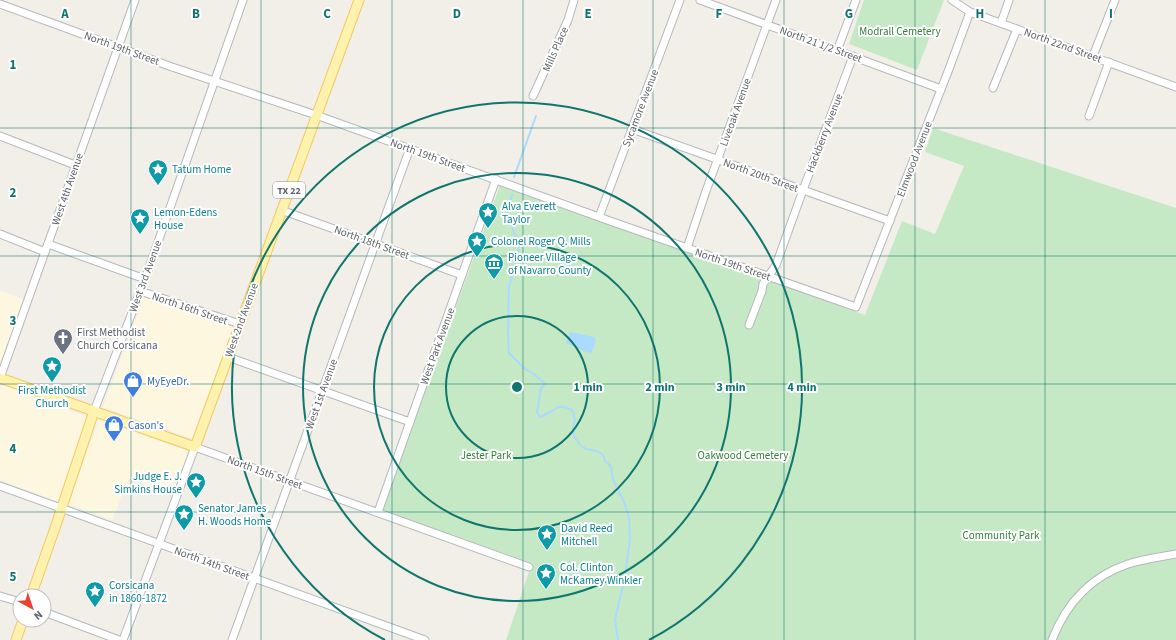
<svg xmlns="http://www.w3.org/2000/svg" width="1176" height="640" font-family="'Source Sans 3',sans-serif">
	<rect width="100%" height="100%" fill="#f1efe8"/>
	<g fill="#fef7e0">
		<path d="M0,291L26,300L0,370Z"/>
		<path d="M145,294L234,326L193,439L103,407Z"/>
		<path d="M2,385L90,418L59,502L0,480V390Z"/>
		<path d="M99,420L189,451L174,496L129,478L112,520L68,504Z"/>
	</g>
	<g fill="#c5e8c5">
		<path d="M864,0H944L917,70L849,44Z"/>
		<path d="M933,128L1176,208V640H506L532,563L382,511L500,185L865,315L902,221L935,234L964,166L925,152Z"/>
	</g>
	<path fill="#aadaff" d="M570,332L594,337L596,340L592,352L589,353L566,343Z"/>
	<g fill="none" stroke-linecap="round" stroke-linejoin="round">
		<g stroke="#aadaff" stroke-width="2">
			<path d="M514,177L536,116"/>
			<path d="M512,195L508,214L519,247L509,287L508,336L509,353L524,368L535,375L545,384L541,388L537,412L540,417C554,413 556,401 572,410L575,419L573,428L574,436L580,445L586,449L597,451L603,455L605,461L611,466L613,480L624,502L629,517L630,539L625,577L615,620L618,640"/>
		</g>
		<g stroke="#b5b8bc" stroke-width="9">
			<g id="minor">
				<path d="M700,0L941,89"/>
				<path d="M952,0L970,12L1176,87"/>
				<path d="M0,4L172,67L316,115L610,221L856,307L949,69L970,12"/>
				<path d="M1001,23L1009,0"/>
				<path d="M837,51L856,0"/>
				<path d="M1093,56L1115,0"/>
				<path d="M993,88L1017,29"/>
				<path d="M533,96L568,20L574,0"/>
				<path d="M1089,116L1109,62"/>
				<path d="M632,129L890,221"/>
				<path d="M0,136L75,165"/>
				<path d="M281,210L462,275"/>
				<path d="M599,217L680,0"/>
				<path d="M0,234L45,252"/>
				<path d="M48,244L145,279"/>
				<path d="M687,248L706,191L776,0"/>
				<path d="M140,291L240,324"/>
				<path d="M749,325L762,291L763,284L776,265L803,190L853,56"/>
				<path d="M228,357L410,422"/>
				<path d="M0,378L135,0"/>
				<path d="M94,411L145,279L243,0"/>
				<path d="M0,486L425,640"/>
				<path d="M378,512L496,179"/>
				<path d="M0,596L20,602"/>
				<path d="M44,612L119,640"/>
				<path d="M123,640L195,447L529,567"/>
				<path d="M232,640L410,148"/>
				<path d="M1052,640C1066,604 1089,577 1128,564C1143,559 1160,557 1176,554"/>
			</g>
		</g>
		<g stroke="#f2c960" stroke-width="11">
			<g id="major">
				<path d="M0,378L195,447L359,0"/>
				<path d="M31,596L55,528L94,411"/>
				<path d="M16,640L23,620"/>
			</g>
		</g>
		<use href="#minor" stroke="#fff" stroke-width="7"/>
		<use href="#major" stroke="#fff2af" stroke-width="9"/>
	</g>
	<path fill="none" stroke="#0f766e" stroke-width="1" stroke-opacity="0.55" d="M131,0V640M261,0V640M392,0V640M523,0V640M653,0V640M784,0V640M915,0V640M1045,0V640M0,128H1176M0,256H1176M0,384H1176M0,512H1176"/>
	<g fill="none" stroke="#0f766e" stroke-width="2">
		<circle cx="517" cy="387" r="71"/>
		<circle cx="517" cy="387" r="143"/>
		<circle cx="517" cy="387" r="214"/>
		<path d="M385 640A285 285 0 1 1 649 640"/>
	</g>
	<defs>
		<g id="sight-pin" transform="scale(1)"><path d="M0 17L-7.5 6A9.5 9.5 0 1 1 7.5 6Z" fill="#0f9aa8" stroke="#fff"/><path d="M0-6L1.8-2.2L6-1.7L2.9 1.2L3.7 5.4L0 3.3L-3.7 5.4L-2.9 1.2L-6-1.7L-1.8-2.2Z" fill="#fff"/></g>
		<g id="museum-pin" transform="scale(1)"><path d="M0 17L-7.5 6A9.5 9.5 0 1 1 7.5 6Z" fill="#0f9aa8" stroke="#fff"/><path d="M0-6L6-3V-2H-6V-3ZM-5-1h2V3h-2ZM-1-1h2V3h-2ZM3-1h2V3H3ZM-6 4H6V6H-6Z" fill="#fff"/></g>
		<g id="church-pin" transform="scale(1)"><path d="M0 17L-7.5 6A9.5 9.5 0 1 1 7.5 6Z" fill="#6b7280" stroke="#fff"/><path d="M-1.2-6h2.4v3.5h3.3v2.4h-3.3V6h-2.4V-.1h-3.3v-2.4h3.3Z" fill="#fff"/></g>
		<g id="shop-pin" transform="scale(1)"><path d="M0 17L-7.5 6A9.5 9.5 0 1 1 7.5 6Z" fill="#3f7fe0" stroke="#fff"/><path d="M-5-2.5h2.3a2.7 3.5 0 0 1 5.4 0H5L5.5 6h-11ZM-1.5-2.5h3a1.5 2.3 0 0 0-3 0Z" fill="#fff"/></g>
	</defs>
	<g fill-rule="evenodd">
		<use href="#sight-pin" x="158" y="169"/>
		<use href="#sight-pin" x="488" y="212"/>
		<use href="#sight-pin" x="140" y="218"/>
		<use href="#sight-pin" x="477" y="241"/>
		<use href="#museum-pin" x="494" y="263"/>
		<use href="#church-pin" x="63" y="338"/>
		<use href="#sight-pin" x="52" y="366"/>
		<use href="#shop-pin" x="133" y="381"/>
		<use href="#shop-pin" x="114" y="425"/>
		<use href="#sight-pin" x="196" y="482"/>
		<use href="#sight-pin" x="184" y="514"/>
		<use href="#sight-pin" x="547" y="534"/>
		<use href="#sight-pin" x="546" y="573"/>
		<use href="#sight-pin" x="95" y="591"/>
	</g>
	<g text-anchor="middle" stroke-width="4" stroke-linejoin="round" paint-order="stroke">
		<rect fill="#fff" stroke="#8f9295" stroke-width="1" x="273" y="182" width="32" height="16" rx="3"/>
		<g font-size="10" font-weight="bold" fill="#5f6368">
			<text x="289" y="194">TX 22</text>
		</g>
		<g font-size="11" fill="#348238" stroke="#fff">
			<text x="900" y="35">Modrall Cemetery</text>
			<text x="486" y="459">Jester Park</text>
			<text x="743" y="459">Oakwood Cemetery</text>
			<text x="1001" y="539">Community Park</text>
		</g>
		<g font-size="11" fill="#5f6368" stroke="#fff">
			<text transform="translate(821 44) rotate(20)" y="4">North 21 1/2 Street</text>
			<text transform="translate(1063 45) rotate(20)" y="4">North 22nd Street</text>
			<text transform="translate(122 48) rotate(20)" y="4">North 19th Street</text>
			<text transform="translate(555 49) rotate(-66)" y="4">Mills Place</text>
			<text transform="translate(640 108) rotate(-69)" y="4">Sycamore Avenue</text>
			<text transform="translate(735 112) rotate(-70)" y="4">Liveoak Avenue</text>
			<text transform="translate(824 133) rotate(-69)" y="4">Hackberry Avenue</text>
			<text transform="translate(428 155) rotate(20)" y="4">North 19th Street</text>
			<text transform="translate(914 159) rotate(-69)" y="4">Elmwood Avenue</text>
			<text transform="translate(761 175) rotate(20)" y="4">North 20th Street</text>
			<text transform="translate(67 189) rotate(-71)" y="4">West 4th Avenue</text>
			<text transform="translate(372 242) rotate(20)" y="4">North 18th Street</text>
			<text transform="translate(733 264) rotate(19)" y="4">North 19th Street</text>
			<text transform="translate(145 276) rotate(-70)" y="4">West 3rd Avenue</text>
			<text transform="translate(190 308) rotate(19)" y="4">North 16th Street</text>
			<text transform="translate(241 320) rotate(-70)" y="4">West 2nd Avenue</text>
			<text transform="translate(437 346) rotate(-70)" y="4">West Park Avenue</text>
			<text transform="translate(321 394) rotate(-70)" y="4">West 1st Avenue</text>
			<text transform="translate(265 472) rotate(20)" y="4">North 15th Street</text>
			<text transform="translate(212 563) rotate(20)" y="4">North 14th Street</text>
		</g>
		<g font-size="11" fill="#0d838f" stroke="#fff" text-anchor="start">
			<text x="172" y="173">Tatum Home</text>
			<text x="502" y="210">Alva Everett<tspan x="502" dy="13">Taylor</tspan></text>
			<text x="154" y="216">Lemon-Edens<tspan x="154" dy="13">House</tspan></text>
			<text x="491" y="245">Colonel Roger Q. Mills</text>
			<text x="508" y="261">Pioneer Village<tspan x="508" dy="13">of Navarro County</tspan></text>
			<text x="52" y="394" text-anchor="middle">First Methodist<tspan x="52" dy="13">Church</tspan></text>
			<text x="182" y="480" text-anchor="end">Judge E. J.<tspan x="182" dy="13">Simkins House</tspan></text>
			<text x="198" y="512">Senator James<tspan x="198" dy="13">H. Woods Home</tspan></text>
			<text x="561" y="532">David Reed<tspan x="561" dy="13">Mitchell</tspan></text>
			<text x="560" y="571">Col. Clinton<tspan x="560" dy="13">McKamey Winkler</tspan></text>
			<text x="109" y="589">Corsicana<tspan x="109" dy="13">in 1860-1872</tspan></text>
		</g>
		<g font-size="11" fill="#5b616d" stroke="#fff" text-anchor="start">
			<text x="77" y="336">First Methodist<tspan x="77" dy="13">Church Corsicana</tspan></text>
		</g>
		<g font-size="11" fill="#366cbe" stroke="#fff" text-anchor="start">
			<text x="147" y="385">MyEyeDr.</text>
			<text x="128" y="429">Cason's</text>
		</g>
	</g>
	<g font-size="13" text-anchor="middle" font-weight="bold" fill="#0f766e" stroke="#fff" stroke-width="4" stroke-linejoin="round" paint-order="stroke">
		<text x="65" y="18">A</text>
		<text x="196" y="18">B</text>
		<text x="327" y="18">C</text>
		<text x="457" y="18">D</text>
		<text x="588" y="18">E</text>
		<text x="719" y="18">F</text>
		<text x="849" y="18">G</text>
		<text x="980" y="18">H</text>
		<text x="1111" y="18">I</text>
		<text x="13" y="69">1</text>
		<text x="13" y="197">2</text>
		<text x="13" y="325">3</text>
		<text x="13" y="453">4</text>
		<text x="13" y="581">5</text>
	</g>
	<circle cx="517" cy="387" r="6" fill="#0f766e" stroke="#fff" stroke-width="2"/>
	<g font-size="12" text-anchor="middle" font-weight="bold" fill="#0f766e" stroke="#fff" stroke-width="4" stroke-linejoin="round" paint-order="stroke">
		<text x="588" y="391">1 min</text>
		<text x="660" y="391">2 min</text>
		<text x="731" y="391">3 min</text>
		<text x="802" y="391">4 min</text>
	</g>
	<g transform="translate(32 608) rotate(140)"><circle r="19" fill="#ffffff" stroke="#bfc1c3"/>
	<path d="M0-3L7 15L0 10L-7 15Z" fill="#ea4335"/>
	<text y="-6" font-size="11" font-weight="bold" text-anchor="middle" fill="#5f6368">N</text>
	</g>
</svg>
